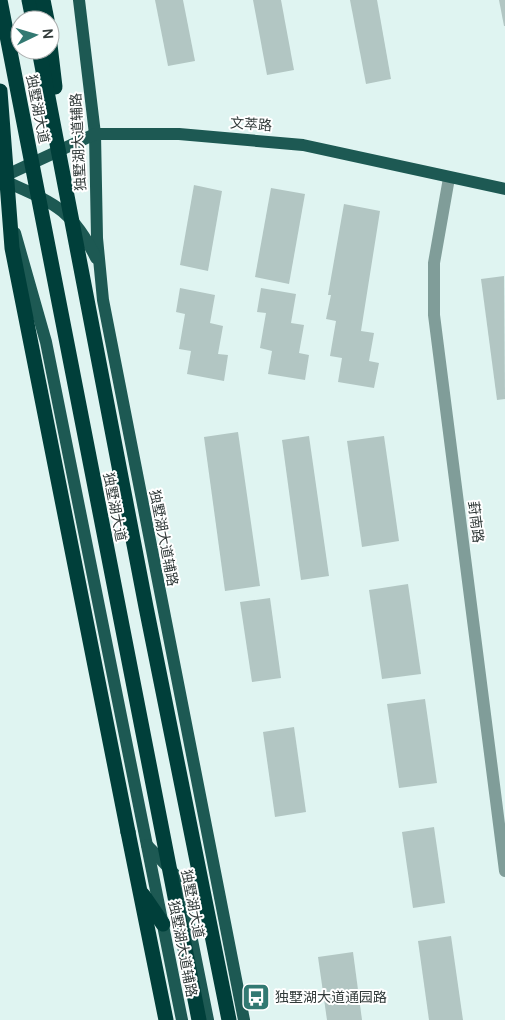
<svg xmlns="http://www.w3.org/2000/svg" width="505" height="1020" font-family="Manrope,'Noto Sans SC',sans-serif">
	<rect width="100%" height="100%" fill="#dff4f1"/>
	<g fill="#b2c6c3">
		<path d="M155,0H183L195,61L168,66Z"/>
		<path d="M253,0H281L294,70L267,75Z"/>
		<path d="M350,0H377L391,79L366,84Z"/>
		<path d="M499,0H505V26H504Z"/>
		<path d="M194,185L222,191L208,271L180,265Z"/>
		<path d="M271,188L305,194L289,284L255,277Z"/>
		<path d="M344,204L380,211L361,331L374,333L369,361L379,363L374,388L338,382L342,358L330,356L336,321L326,319L331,295H328Z"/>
		<path d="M504,276L505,399L497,400L481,279Z"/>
		<path d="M180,288L215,295L210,323L223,326L218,354L228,355L224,381L187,374L191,351L179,349L185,314L176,312Z"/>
		<path d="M261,288L296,294L291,323L304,325L299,353L309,355L305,380L268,374L272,351L260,348L266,313L257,312Z"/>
		<path d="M238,432L260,586L225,591L204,437Z"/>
		<path d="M309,436L329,576L301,580L282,440Z"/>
		<path d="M384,436L399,541L362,547L347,441Z"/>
		<path d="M408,584L421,674L382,679L369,590Z"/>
		<path d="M270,598L281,678L252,682L240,602Z"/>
		<path d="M425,699L437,783L399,788L387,704Z"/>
		<path d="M294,727L306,812L275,817L263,732Z"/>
		<path d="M434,827L445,903L413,908L402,832Z"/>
		<path d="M451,936L463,1020H429L418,941Z"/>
		<path d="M353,952L362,1020H327L318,957Z"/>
	</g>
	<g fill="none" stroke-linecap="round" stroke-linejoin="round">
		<path stroke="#809d99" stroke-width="12" d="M449,178L434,263V315L505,871"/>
		<g stroke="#1d5953" stroke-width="12">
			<path d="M79,0L95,134L97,238L103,300L244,1020"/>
			<path d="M0,178L95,134H179L303,145L505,189"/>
			<path d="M0,179C50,202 71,206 96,258"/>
			<path d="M15,233L46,342L182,1020"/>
			<path d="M147,845L180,880L208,1020"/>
		</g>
		<g stroke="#003f3a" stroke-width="15">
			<path d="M29,0L33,20"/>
			<path d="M43,0L47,20"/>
			<path d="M128,832L166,1020"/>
			<path d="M143,895L163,924"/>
		</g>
		<g stroke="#003f3a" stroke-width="15">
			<path d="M0,0L199,1020"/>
			<path d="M50,45L55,87"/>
			<path d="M39,50L146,607L229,1020"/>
			<path d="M0,91L12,248L128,832"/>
		</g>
	</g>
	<defs>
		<g id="bus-square" transform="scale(1.4375)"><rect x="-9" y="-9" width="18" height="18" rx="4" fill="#327972" stroke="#fff"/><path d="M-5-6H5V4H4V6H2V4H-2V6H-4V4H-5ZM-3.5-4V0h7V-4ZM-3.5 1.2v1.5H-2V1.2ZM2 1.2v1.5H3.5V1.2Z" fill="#fff"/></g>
	</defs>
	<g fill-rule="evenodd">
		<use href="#bus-square" x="256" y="997"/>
	</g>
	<g text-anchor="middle" stroke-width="4" stroke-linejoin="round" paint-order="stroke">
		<g font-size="14" fill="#313a39" stroke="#fff">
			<text transform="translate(38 109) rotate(79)" y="5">独墅湖大道</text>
			<text transform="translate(251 124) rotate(4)" y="5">文萃路</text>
			<text transform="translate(78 142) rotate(-93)" y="5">独墅湖大道辅路</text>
			<text transform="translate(115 507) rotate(79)" y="5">独墅湖大道</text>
			<text transform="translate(476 522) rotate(83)" y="5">葑南路</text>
			<text transform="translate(164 538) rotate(79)" y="5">独墅湖大道辅路</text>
			<text transform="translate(193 904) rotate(79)" y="5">独墅湖大道</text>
			<text transform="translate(183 949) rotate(79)" y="5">独墅湖大道辅路</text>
		</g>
		<g font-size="14" fill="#313a39" stroke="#fff" text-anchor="start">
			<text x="275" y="1002">独墅湖大道通园路</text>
		</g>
	</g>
	<g transform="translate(35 35) rotate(85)"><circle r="24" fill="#ffffff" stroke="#adb0b0"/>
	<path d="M0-4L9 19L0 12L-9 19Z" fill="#327972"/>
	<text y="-8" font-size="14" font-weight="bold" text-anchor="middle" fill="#313a39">N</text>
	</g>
</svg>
